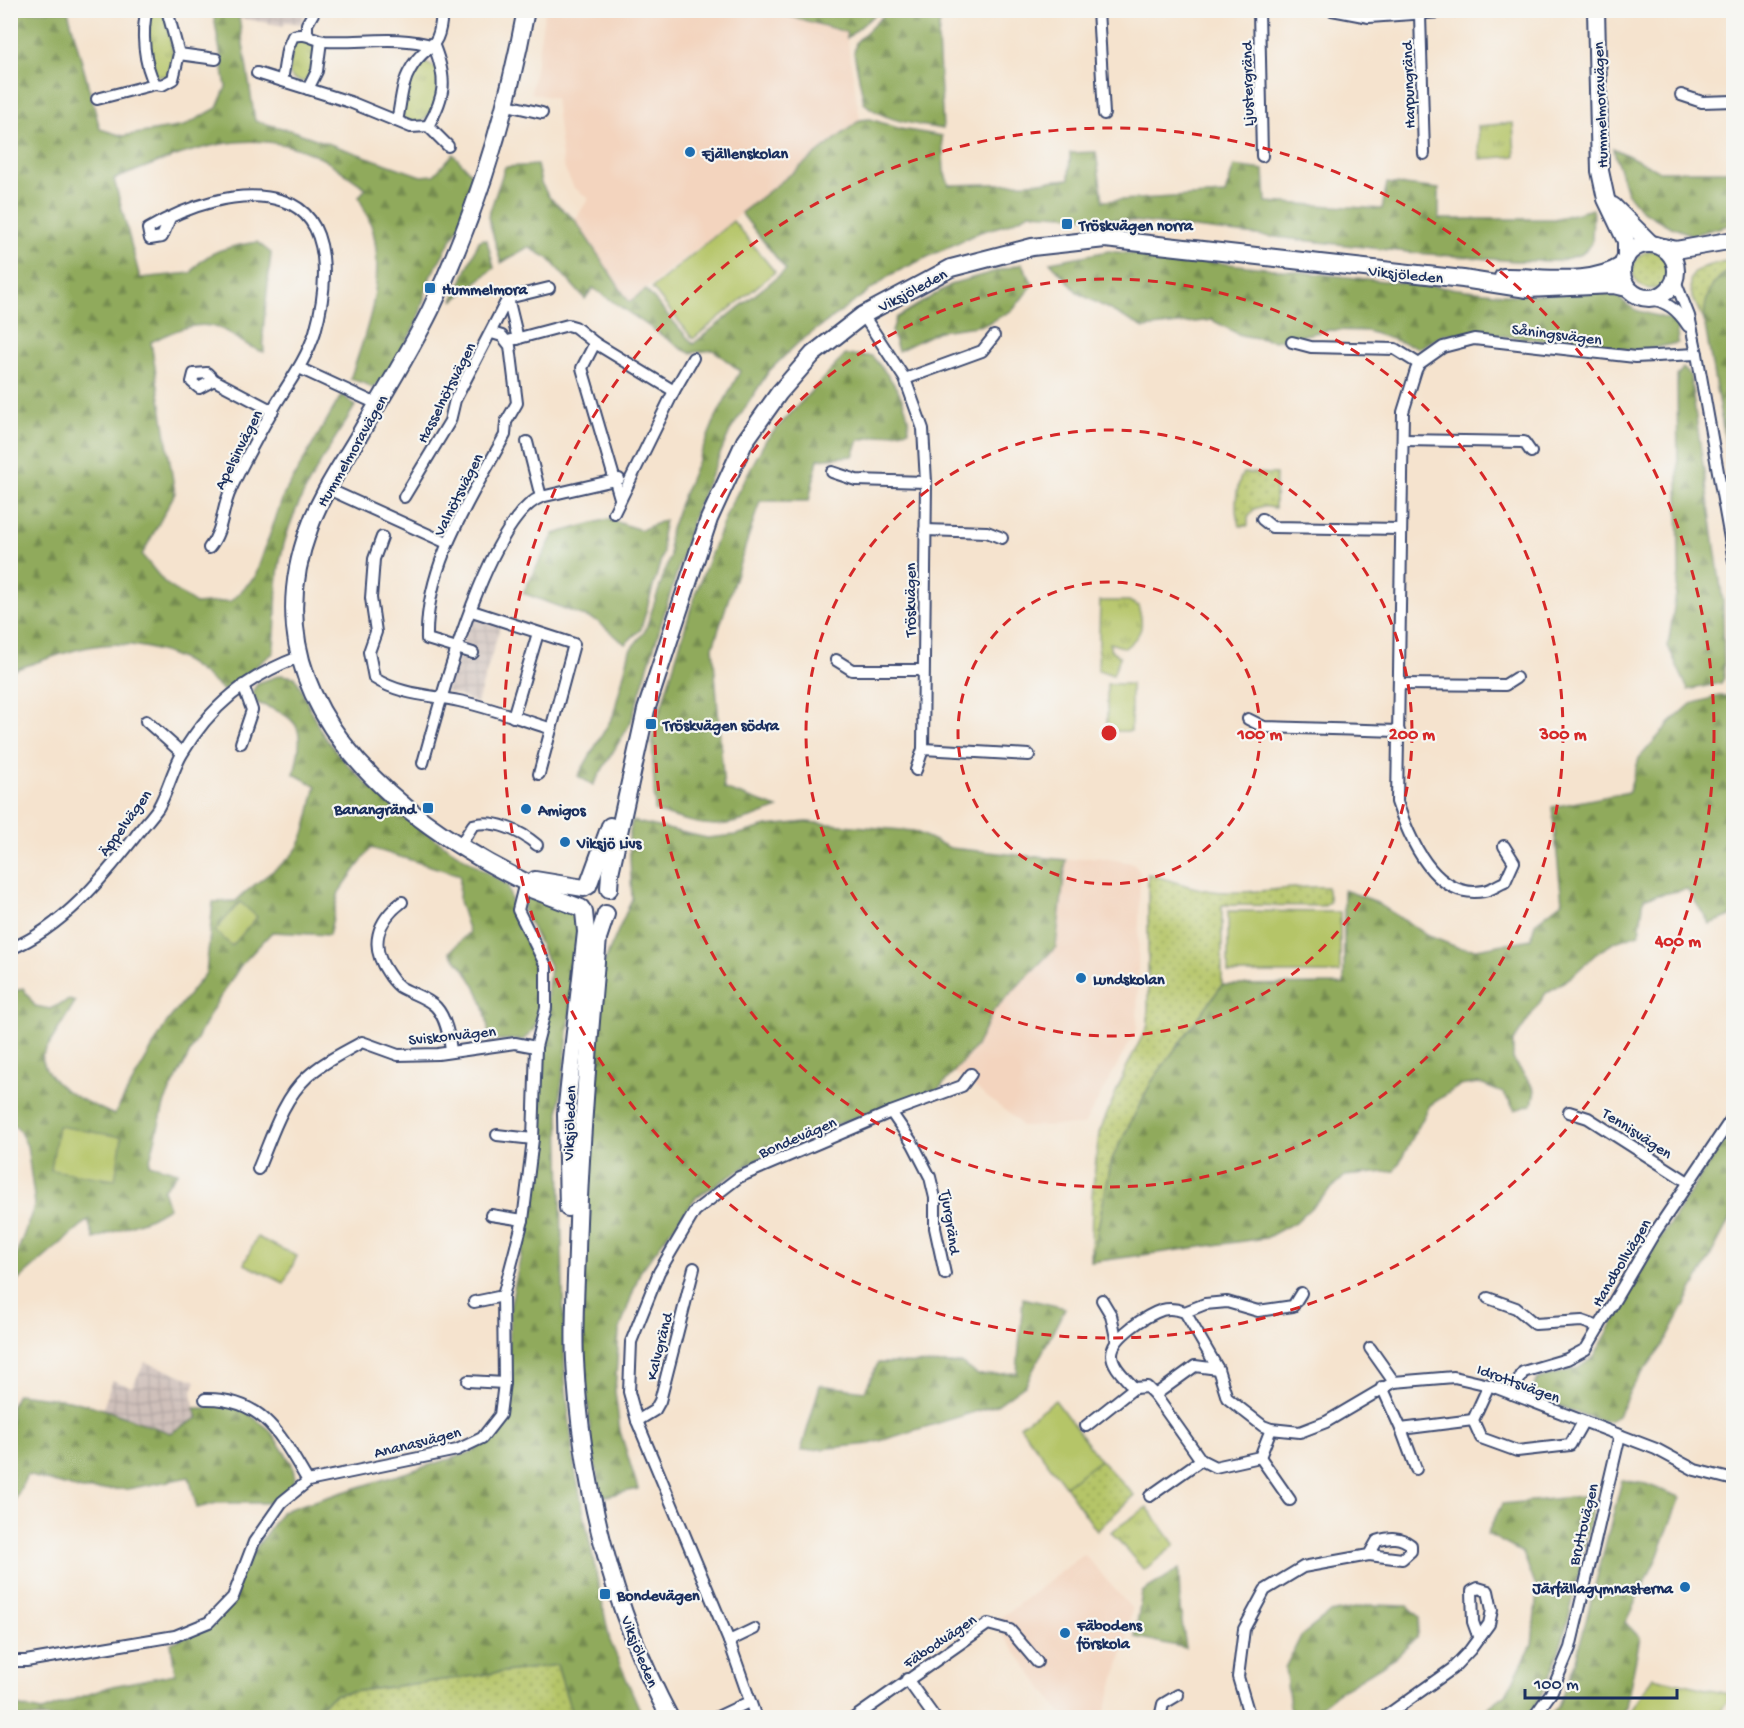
<svg xmlns="http://www.w3.org/2000/svg" width="1744" height="1728" font-family="'Gochi Hand',sans-serif">
	<defs>
		<pattern id="industrial-grid" width="8" height="8" patternUnits="userSpaceOnUse" patternTransform="scale(1.5)"><rect width="8" height="8" fill="#cfc0ba"/><path d="M0 4h8M4 0v8" fill="none" stroke="#b1a5a2"/></pattern>
		<pattern id="grass-dots" width="8" height="8" patternUnits="userSpaceOnUse" patternTransform="scale(1.5)"><rect width="8" height="8" fill="#b5c567"/><path d="M2 2h.1M6 6h.1" fill="none" stroke="#92a058" stroke-width="1.8" stroke-linecap="round"/></pattern>
		<pattern id="forest-firs" width="22" height="20" patternUnits="userSpaceOnUse" patternTransform="scale(1.5)"><rect width="22" height="20" fill="#90aa5c"/><path d="M5 1l3.5 6h-7zM16 11l3.5 6h-7z" fill="#758b4f"/></pattern>
		<pattern id="park-tufts" width="24" height="20" patternUnits="userSpaceOnUse" patternTransform="scale(1.5)"><rect width="24" height="20" fill="#b5c567"/><path d="M3 7l-1-3M5 7V3M7 7l1-3M15 17l-1-3M17 17v-4M19 17l1-3" fill="none" stroke="#92a058"/></pattern>
	</defs>
	<rect width="100%" height="100%" fill="#f6f6f2"/>
	<filter id="ink" filterUnits="userSpaceOnUse"><feTurbulence type="fractalNoise" baseFrequency=".0167" numOctaves="2"/><feDisplacementMap in="SourceGraphic" scale="12" xChannelSelector="R" yChannelSelector="G"/><feConvolveMatrix kernelMatrix="1 2 1 2 8 2 1 2 1" color-interpolation-filters="sRGB"/></filter>
	<filter id="wash" filterUnits="userSpaceOnUse"><feTurbulence type="fractalNoise" baseFrequency=".008" numOctaves="4" result="noise"/><feDisplacementMap in="SourceGraphic" scale="24" xChannelSelector="R" yChannelSelector="G"/><feGaussianBlur stdDeviation="1.35" result="paint"/><feColorMatrix in="noise" values="0 0 0 0 0 0 0 0 0 0 0 0 0 0 0 0 0 1.4 0 .05"/><feComposite in="paint" operator="in"/></filter>
	<g filter="url(#wash)">
		<rect width="100%" height="100%" fill="#f5e3ce"/>
		<g fill="#f3d4be">
			<path d="M545,11H771L846,32L860,120L629,302L575,220L589,198L574,188L563,165L555,98L531,93Z"/>
			<path d="M1097,857L1133,863L1140,872L1137,1029L1084,1125L1021,1126L1016,1119L954,1072L976,1046L994,1010L1056,947L1066,860Z"/>
			<path d="M1084,1554L1132,1609L1126,1643L1103,1717H1064L994,1623Z"/>
		</g>
		<g fill="url(#industrial-grid)">
			<path d="M238,11V10L306,11L301,24L285,22L284,26L239,18Z"/>
			<path d="M472,617L500,627L477,703L445,691Z"/>
			<path d="M145,1362L196,1381L192,1391L194,1408L199,1418L170,1433L103,1409L112,1380L132,1387Z"/>
		</g>
		<g fill="url(#grass-dots)" stroke="#687a62" stroke-width="1.5">
			<circle cx="1652" cy="270" r="19"/>
			<path d="M1726,261H1733V268C1714,279 1705,299 1704,320C1684,284 1680,270 1726,261Z"/>
			<path d="M1243,473L1276,474L1275,508L1263,506L1254,509L1248,518V526H1240C1233,513 1236,485 1243,473Z"/>
			<path d="M1148,874C1167,879 1187,887 1206,890C1246,897 1287,885 1327,887L1330,901L1325,906L1222,905V985L1152,1081L1112,1159L1091,1262L1092,1194L1099,1133L1127,1066L1148,1025Z"/>
			<path d="M1100,1460L1134,1495L1097,1531L1065,1486Z"/>
			<path d="M557,1665L573,1717L305,1718L336,1694Z"/>
		</g>
		<g fill="url(#forest-firs)" stroke="#566c5d" stroke-width="1.5">
			<path d="M10,11H68L100,129L123,136L184,126L217,108L226,87L213,11H238L255,121L293,131L421,176L434,175L453,154L477,180L461,223L430,277L418,320L389,374L372,388L366,384L350,379C367,331 385,282 373,231C370,219 363,208 359,197L366,188C350,178 335,165 319,157C246,121 183,154 114,179L140,278L191,273C205,250 232,246 257,242L271,253L263,332L264,352C248,348 241,340 227,332C202,317 175,330 151,342L175,493L142,555L165,583L196,604L231,601L255,577L284,494L342,394L355,406C325,456 291,503 280,561C274,591 278,623 273,653L224,691C210,680 195,665 179,658C113,630 74,650 11,671Z"/>
			<path d="M771,11H879L847,38L846,32Z"/>
			<path d="M888,11H941L938,39L943,129C916,124 885,122 864,103L854,53L856,42Z"/>
			<path d="M870,119L901,129L942,136L944,171L949,185L1028,183L1069,179L1070,153L1096,152L1103,201L1225,194L1234,166L1264,170L1266,202L1382,209L1387,183L1439,189V219H1554L1593,209L1592,243L1582,254L1558,261H1515L1416,253L1097,217L1030,213L1008,224L980,232L892,274L798,343L769,371L730,431L696,510L631,722L593,785L578,776L613,716L630,650L645,631L670,556L669,535L679,506L716,417L740,371L713,350L690,353L682,349L593,288L585,299L548,258L528,247L501,263L488,217L505,167L537,165L541,183L549,197L575,220L629,302L646,290L693,344L786,270L741,213L860,120Z"/>
			<path d="M1613,148L1659,171H1733V224L1692,235L1669,226L1641,210L1627,193Z"/>
			<path d="M483,239L487,240L494,268L453,301L479,241Z"/>
			<path d="M1109,251L1513,295L1611,292L1635,310L1676,321L1678,343L1639,351L1475,333L1445,334L1419,348L1367,331L1329,330L1275,341L1240,335L1212,320L1144,328L1078,293L1050,262Z"/>
			<path d="M1022,264L1033,284L1013,310L984,325L939,331L898,351L892,332L896,318L954,283Z"/>
			<path d="M1733,268V485L1704,320C1705,295 1711,280 1733,268Z"/>
			<path d="M845,355L872,356C891,378 909,400 909,430L859,440L853,456L818,459L809,501H760L713,647L724,789L778,808C720,830 714,830 655,811L652,738L695,595L728,510L766,440Z"/>
			<path d="M1683,368L1690,375L1723,602L1724,678L1721,683L1688,690L1668,646L1679,574L1677,376Z"/>
			<path d="M608,519L641,530L665,520L662,535L663,553L641,629L625,644L597,621L523,593L554,534Z"/>
			<path d="M281,675L295,677C306,696 313,721 326,739C373,800 442,846 508,885L515,919L539,968L542,984L535,1029L523,1040H489C487,1001 475,980 450,952L469,932L459,901L460,875L371,848L339,892L329,935L272,932L241,965L212,1010L165,1101L149,1164L178,1172L163,1190L169,1208L151,1218L94,1239L88,1220L16,1282L11,1277L10,1272L35,1204L27,1146L19,1130L11,1123V993L23,988L35,1006L50,1009L69,1000L75,1002L42,1056C47,1089 88,1102 114,1115L167,1022L206,973L213,902L236,901C253,884 274,872 291,856C307,841 310,806 316,786L294,774C304,729 304,719 257,703L252,692L258,683Z"/>
			<path d="M1719,696H1733V915L1710,924L1687,889L1644,898L1639,934L1615,942L1598,952L1571,977L1546,993L1513,1042V1059L1535,1090L1532,1105L1515,1110L1503,1093L1478,1083L1459,1086L1430,1105L1395,1171L1345,1176L1297,1221L1266,1238L1091,1262L1112,1159L1152,1081L1222,985L1344,984V890L1372,900L1429,936L1459,948L1477,949L1531,939L1535,923L1562,902L1552,807L1629,792L1639,758L1670,723L1691,704Z"/>
			<path d="M632,821L707,838L736,835L767,826L806,822L914,831L950,848L1066,860L1056,947L994,1010L976,1046L938,1090L880,1108L778,1147L696,1197L640,1272L619,1332L615,1391L620,1431L638,1489L602,1497L592,1451L582,1335L585,1139L603,965L632,899L629,837Z"/>
			<path d="M537,895L579,915L581,926L559,1108L565,1378L575,1470L610,1641L643,1717H573L557,1665L336,1694L305,1717L11,1718L10,1705L42,1711L112,1686L175,1674L171,1643L213,1625L258,1545L282,1511L472,1452L489,1440L501,1420L508,1385L510,1308L540,1162L539,1076L550,966L523,909L526,898Z"/>
			<path d="M1733,1127V1213L1664,1344L1633,1385L1618,1416L1609,1421L1598,1420L1539,1399L1532,1390L1538,1379L1578,1368L1594,1357L1659,1240Z"/>
			<path d="M1023,1298L1065,1308L1026,1384L997,1405L870,1444L801,1451L820,1385L865,1391L878,1363L963,1364L978,1375L1017,1373Z"/>
			<path d="M17,1394L69,1400L103,1409L170,1433L198,1418L194,1408H207L219,1403L245,1411L269,1429L292,1464L295,1478L293,1483L272,1503H217L197,1508L189,1477L128,1489L82,1490L27,1475L14,1502L11,1500V1406Z"/>
			<path d="M1622,1480L1646,1484L1680,1497L1657,1558L1625,1622L1640,1638L1626,1707L1619,1717H1548L1558,1706L1575,1663Z"/>
			<path d="M1582,1496L1594,1502C1580,1559 1565,1677 1525,1717L1474,1718L1506,1694L1532,1645L1537,1590L1523,1553L1487,1534L1502,1504Z"/>
			<path d="M1179,1569L1180,1608L1186,1648L1135,1637L1142,1592Z"/>
			<path d="M1371,1605L1408,1606L1420,1617L1416,1638L1395,1658L1337,1693L1307,1717H1295L1290,1706L1285,1668L1301,1636L1330,1613Z"/>
		</g>
		<g fill="url(#park-tufts)" stroke="#687a62" stroke-width="1.5">
			<path d="M154,11H164L174,57L167,76H155L150,67L146,22Z"/>
			<path d="M299,40H312L318,44C319,57 314,75 303,82L293,79L289,73L293,43Z"/>
			<path d="M426,63L441,70C438,91 437,112 419,124L407,122L402,116L408,79L419,64Z"/>
			<path d="M1513,123L1515,156L1480,159L1478,126Z"/>
			<path d="M1100,601H1129L1138,606C1145,626 1142,635 1125,648L1110,643V649L1120,657L1113,675L1098,670Z"/>
			<path d="M1147,1507L1175,1545L1144,1570L1111,1532Z"/>
		</g>
		<g fill="#b5c567" stroke="#687a62" stroke-width="1.5">
			<path d="M733,221L775,272L693,339L652,288Z"/>
			<rect x="1107" y="684" width="24" height="47"/>
			<path d="M240,902L257,917L232,946L215,931Z"/>
			<path d="M1228,911L1340,912V973H1228Z"/>
			<path d="M58,1126L122,1137L115,1180L51,1170Z"/>
			<path d="M257,1237L297,1256L284,1283L244,1264Z"/>
			<path d="M1055,1400L1100,1460L1065,1486L1020,1426Z"/>
			<path d="M1653,1677L1732,1695L1716,1717H1627Z"/>
		</g>
	</g>
	<g filter="url(#ink)">
		<g fill="none" stroke-linecap="round" stroke-linejoin="round">
			<g stroke="#3c4a6f" stroke-width="14">
				<g id="street">
					<path d="M147,10C141,31 144,65 155,84L162,85L173,79L179,54L167,10"/>
					<path d="M1098,10L1104,114"/>
					<path d="M1259,10L1262,156"/>
					<path d="M1332,10L1369,17L1470,10"/>
					<path d="M1420,15L1424,154"/>
					<path d="M307,35V24L315,10"/>
					<path d="M179,54L216,59"/>
					<path d="M257,73L350,102L411,127L428,126L448,146"/>
					<path d="M282,81L287,50L293,36C307,32 313,40 325,41C362,43 398,35 434,46"/>
					<path d="M308,89L317,71L321,41"/>
					<path d="M1681,95L1702,102L1734,101"/>
					<path d="M97,99L155,84"/>
					<path d="M507,105L542,113"/>
					<path d="M397,121C401,104 401,85 410,70C426,40 440,56 442,10"/>
					<path d="M428,126C446,95 447,79 434,46"/>
					<path d="M170,218L162,237L150,239L148,229C185,207 240,187 283,201C335,217 327,290 315,332C307,358 290,381 276,404C260,432 244,460 231,489C221,509 224,530 209,548"/>
					<path d="M1674,278L1689,316L1697,354L1734,561"/>
					<path d="M1648,298C1667,302 1677,309 1688,326"/>
					<path d="M863,315L905,379L923,429L926,482L923,749L916,770"/>
					<path d="M518,339L508,298L549,288"/>
					<path d="M508,341L568,325L575,327L595,343L674,391"/>
					<path d="M1292,342L1311,347L1395,349L1419,364"/>
					<path d="M595,343L582,368L620,498"/>
					<path d="M299,368L377,404"/>
					<path d="M905,379L982,351L994,336"/>
					<path d="M214,380L199,388L192,382L194,374L207,373L214,380L273,411"/>
					<path d="M1403,440L1524,442L1531,452"/>
					<path d="M527,442L541,497L619,479"/>
					<path d="M832,472L856,480L926,482"/>
					<path d="M326,488L447,543"/>
					<path d="M404,497L450,421L455,400L508,298"/>
					<path d="M614,513L674,391L693,358"/>
					<path d="M1262,519L1272,527L1401,529"/>
					<path d="M925,530L987,532L1002,538"/>
					<path d="M382,537L374,559L371,598L376,632L369,652L374,678C400,695 430,695 459,701C489,707 519,719 549,728"/>
					<path d="M472,611L574,644L539,774"/>
					<path d="M473,653L427,639C425,565 471,498 505,435L506,422L517,403L510,346L502,336L492,333"/>
					<path d="M836,660L852,670H923"/>
					<path d="M1400,684L1505,685L1516,678"/>
					<path d="M513,717L538,633"/>
					<path d="M1248,719L1264,727L1399,731"/>
					<path d="M146,721L182,753"/>
					<path d="M241,743L252,710L243,685"/>
					<path d="M923,749L1029,755"/>
					<path d="M423,763C439,706 487,519 541,497"/>
					<path d="M1504,846L1514,862L1505,882C1499,884 1491,890 1484,891C1435,900 1409,838 1397,802L1403,412L1416,370L1419,364L1443,347L1474,339L1635,357L1697,354"/>
					<path d="M459,847L473,825C494,819 521,831 537,845"/>
					<path d="M402,902C377,921 369,946 388,973C391,978 395,983 400,987C410,993 428,998 436,1007C446,1018 449,1036 451,1050"/>
					<path d="M10,949C62,928 102,879 135,837C142,827 151,818 158,808C168,791 172,771 182,754C210,706 248,676 299,657"/>
					<path d="M1733,980H1734"/>
					<path d="M891,1112L913,1144L930,1177L935,1198V1228L945,1274"/>
					<path d="M1569,1112L1588,1118L1688,1182"/>
					<path d="M497,1135L533,1139"/>
					<path d="M258,1169C271,1139 282,1100 307,1077C323,1062 343,1053 362,1042L398,1055L438,1054L515,1043L536,1047"/>
					<path d="M491,1215L523,1220"/>
					<path d="M1488,1298L1516,1308L1535,1324L1582,1321L1599,1327"/>
					<path d="M1102,1300L1111,1315L1116,1338"/>
					<path d="M474,1302L503,1296"/>
					<path d="M1185,1312L1218,1369L1227,1398L1263,1426L1271,1429L1300,1432L1326,1422L1394,1382L1454,1377L1489,1385L1656,1449L1695,1470L1734,1480"/>
					<path d="M1370,1348L1394,1382"/>
					<path d="M1218,1369L1195,1366L1155,1395L1201,1460L1215,1467L1260,1457L1271,1429"/>
					<path d="M468,1381L504,1383"/>
					<path d="M1489,1385L1473,1420L1481,1438L1517,1451L1570,1445L1583,1422"/>
					<path d="M1382,1387L1401,1429L1473,1420"/>
					<path d="M1134,1388L1147,1387L1155,1395"/>
					<path d="M1512,1394L1523,1372L1567,1359L1586,1349L1652,1237L1734,1115"/>
					<path d="M205,1399C264,1398 281,1436 308,1481"/>
					<path d="M637,1421L655,1410L660,1401L694,1268"/>
					<path d="M1086,1426L1134,1388C1126,1378 1112,1367 1112,1354C1112,1337 1147,1315 1162,1310C1170,1308 1177,1309 1185,1312L1205,1304L1227,1302L1258,1311L1293,1306L1301,1293"/>
					<path d="M1401,1429L1416,1469"/>
					<path d="M1260,1457L1290,1500"/>
					<path d="M1150,1496L1201,1460"/>
					<path d="M729,1641L754,1629"/>
					<path d="M10,1661H26L175,1636L209,1622L233,1597L254,1542L282,1502L308,1481L457,1450L482,1438L500,1415L504,1383L503,1296L523,1220L533,1139L536,1047L546,1008V966L518,910L525,882"/>
					<path d="M907,1679L935,1718"/>
					<path d="M715,1718L749,1702"/>
					<path d="M756,1718L729,1641L637,1421L629,1392L631,1342L659,1272L695,1211L739,1177L891,1112L962,1086L971,1074"/>
					<path d="M854,1718L988,1624L1010,1630L1037,1662"/>
					<path d="M1160,1718L1163,1704L1178,1695"/>
					<path d="M1250,1718L1238,1677L1244,1629L1265,1590L1303,1567L1369,1555L1402,1559L1411,1551V1545C1400,1536 1390,1537 1377,1541L1369,1555"/>
					<path d="M1383,1718L1452,1669L1470,1650L1489,1624L1492,1610L1488,1591L1478,1588L1472,1591L1473,1622L1478,1636"/>
					<path d="M1533,1718L1551,1693L1570,1648L1620,1435"/>
				</g>
			</g>
			<g stroke="#3c4a6f" stroke-width="20">
				<g id="secondary">
					<path d="M526,10C507,113 476,214 431,309C410,352 384,393 360,434C342,465 321,494 309,529C247,697 391,816 525,882L531,889L581,908"/>
					<path d="M1596,10L1600,171L1606,199L1626,241V258"/>
					<path d="M1613,206L1651,244"/>
					<circle cx="1649" cy="271" r="27"/>
					<path d="M1664,247L1676,250L1734,240"/>
					<path d="M1503,277C1542,276 1589,287 1623,265"/>
					<path d="M535,880L584,888"/>
					<path d="M588,886L610,826"/>
					<path d="M609,889L610,873L646,710L709,519L745,441L779,393L813,354L863,315L951,268L1032,247L1105,239L1463,279L1527,289L1614,285L1627,288"/>
					<path d="M606,914L598,938C589,1043 580,1146 577,1251C576,1287 573,1324 575,1360C581,1483 612,1609 670,1718"/>
					<path d="M568,1208L566,1114L586,932L584,912"/>
				</g>
			</g>
			<use href="#street" stroke="#fff" stroke-width="10"/>
			<use href="#secondary" stroke="#fff" stroke-width="16"/>
		</g>
	</g>
	<g fill="none" stroke="#d62828" stroke-width="3" stroke-dasharray="10 8">
		<circle cx="1109" cy="733" r="151"/>
		<circle cx="1109" cy="733" r="303"/>
		<circle cx="1109" cy="733" r="454"/>
		<circle cx="1109" cy="733" r="605"/>
	</g>
	<g fill="#1f6fb2" stroke="#f6f6f2" stroke-width="2">
		<circle cx="690" cy="152" r="6"/>
		<rect x="1061" y="218" width="12" height="12" rx="3"/>
		<rect x="424" y="282" width="12" height="12" rx="3"/>
		<rect x="645" y="718" width="12" height="12" rx="3"/>
		<rect x="422" y="802" width="12" height="12" rx="3"/>
		<circle cx="526" cy="809" r="6"/>
		<circle cx="565" cy="842" r="6"/>
		<circle cx="1081" cy="978" r="6"/>
		<circle cx="1685" cy="1587" r="6"/>
		<rect x="599" y="1588" width="12" height="12" rx="3"/>
		<circle cx="1065" cy="1633" r="6"/>
	</g>
	<g text-anchor="middle" stroke-width="4.5" stroke-linejoin="round" paint-order="stroke">
		<g font-size="16" fill="#1b2f5e" stroke="#f6f6f2">
			<text transform="translate(1246 84) rotate(-91)" y="6">Ljustergränd</text>
			<text transform="translate(1407 85) rotate(-92)" y="6">Harpungränd</text>
			<text transform="translate(1599 105) rotate(-92)" y="6">Hummelmoravägen</text>
			<text transform="translate(1406 273) rotate(6)" y="6">Viksjöleden</text>
			<text transform="translate(912 289) rotate(-28)" y="6">Viksjöleden</text>
			<text transform="translate(1557 333) rotate(7)" y="6">Såningsvägen</text>
			<text transform="translate(445 392) rotate(-63)" y="6">Hasselnötsvägen</text>
			<text transform="translate(237 449) rotate(-63)" y="6">Apelsinvägen</text>
			<text transform="translate(351 450) rotate(-60)" y="6">Hummelmoravägen</text>
			<text transform="translate(457 494) rotate(-63)" y="6">Valnötsvägen</text>
			<text transform="translate(909 600) rotate(-90)" y="6">Tröskvägen</text>
			<text transform="translate(124 822) rotate(-54)" y="6">Äppelvägen</text>
			<text transform="translate(452 1034) rotate(-6)" y="6">Sviskonvägen</text>
			<text transform="translate(568 1123) rotate(-88)" y="6">Viksjöleden</text>
			<text transform="translate(1638 1132) rotate(33)" y="6">Tennisvägen</text>
			<text transform="translate(797 1136) rotate(-23)" y="6">Bondevägen</text>
			<text transform="translate(952 1222) rotate(82)" y="6">Tjurgränd</text>
			<text transform="translate(1620 1262) rotate(-59)" y="6">Handbollvägen</text>
			<text transform="translate(658 1346) rotate(-76)" y="6">Kalvgränd</text>
			<text transform="translate(1519 1382) rotate(20)" y="6">Idrottsvägen</text>
			<text transform="translate(417 1441) rotate(-14)" y="6">Ananasvägen</text>
			<text transform="translate(1582 1524) rotate(-76)" y="6">Bruttovägen</text>
			<text transform="translate(939 1640) rotate(-34)" y="6">Fäbodvägen</text>
			<text transform="translate(641 1651) rotate(68)" y="6">Viksjöleden</text>
		</g>
		<g font-size="16" font-weight="bold" fill="#1b2f5e" stroke="#f6f6f2" text-anchor="start">
			<text x="702" y="158">Fjällenskolan</text>
			<text x="1079" y="230">Tröskvägen norra</text>
			<text x="442" y="294">Hummelmora</text>
			<text x="663" y="730">Tröskvägen södra</text>
			<text x="416" y="814" text-anchor="end">Banangränd</text>
			<text x="538" y="815">Amigos</text>
			<text x="577" y="848">Viksjö Livs</text>
			<text x="1093" y="984">Lundskolan</text>
			<text x="1673" y="1593" text-anchor="end">Järfällagymnasterna</text>
			<text x="617" y="1600">Bondevägen</text>
			<text x="1077" y="1630">Fäbodens<tspan x="1077" dy="18">förskola</tspan></text>
		</g>
	</g>
	<circle cx="1109" cy="733" r="9" fill="#d62828" stroke="#f6f6f2" stroke-width="3"/>
	<g font-size="18" text-anchor="middle" font-weight="bold" fill="#d62828" stroke="#f6f6f2" stroke-width="4.5" stroke-linejoin="round" paint-order="stroke">
		<text x="1260" y="739">100 m</text>
		<text x="1412" y="739">200 m</text>
		<text x="1563" y="739">300 m</text>
		<text x="1678" y="946">400 m</text>
	</g>
	<rect width="1744" height="1728" fill="none" stroke="#f6f6f2" stroke-width="36"/>
	<path d="M1525 1689v9h152v-9" fill="none" stroke="#1b2f5e" stroke-width="3"/>
	<text x="1534" y="1689" font-size="18" fill="#1b2f5e" stroke="#f6f6f2" stroke-width="4.5" paint-order="stroke">100 m</text>
</svg>
